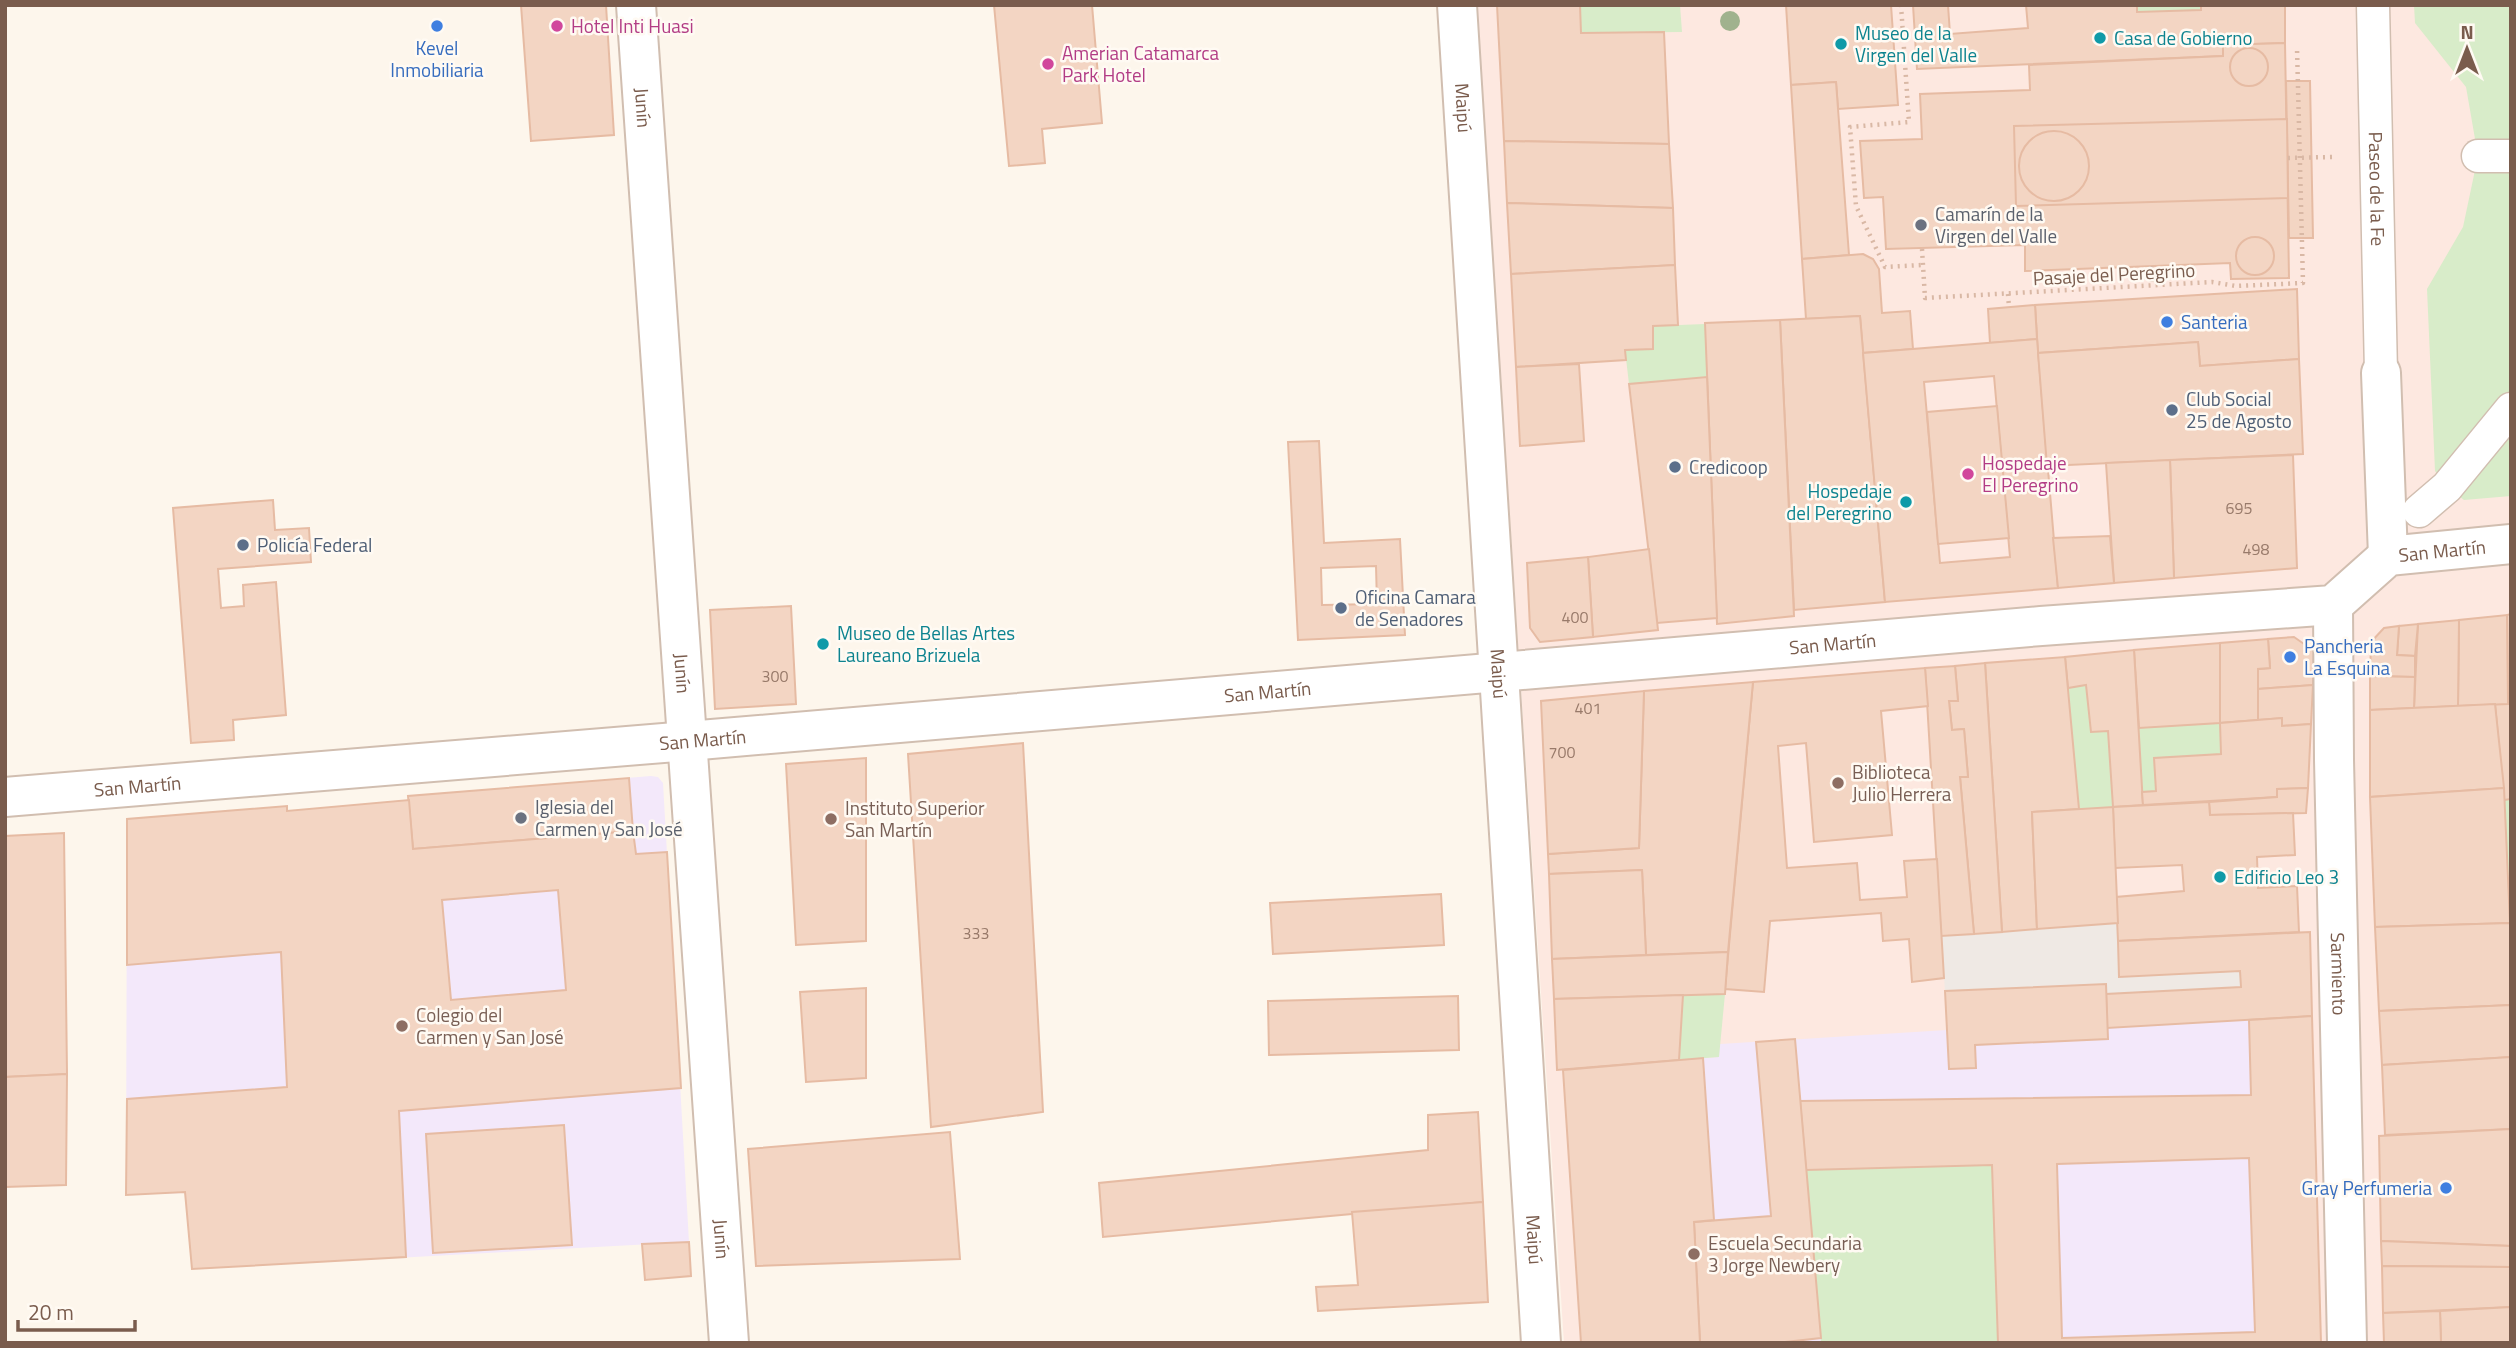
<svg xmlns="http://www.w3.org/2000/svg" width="2516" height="1348" font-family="'Titillium Web',sans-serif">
	<rect width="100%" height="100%" fill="#fdf6ec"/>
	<path fill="#fde8e0" d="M1476,5H2511V1343H1564Z"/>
	<path fill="#efe9e4" d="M2118,923L2120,977L2240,971L2241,987L2106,994L2105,984L1945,991L1941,936Z"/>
	<g fill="#f3e8fa">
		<path d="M651,776L658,777L663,783L689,1242L192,1269L185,1193L126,1195L127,819L288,811L408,800V796Z"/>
		<path d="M2106,984L2108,1028L2312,1016L2321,1343H1581L1563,1070L1718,1057L1720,1044L1947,1030L1945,991Z"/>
	</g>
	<g fill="#d8ecc9">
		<path d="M1580,5H1680L1682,32L1581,33Z"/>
		<path d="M2137,5H2201V10L2137,12Z"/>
		<path d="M2414,5H2511V496L2464,500L2447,487L2435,471L2427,289L2463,227L2478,156L2466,87L2415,23Z"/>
		<path d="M1705,324L1707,377L1629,384L1625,350L1653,349V326Z"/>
		<path d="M2086,685L2091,732L2108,731L2113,807L2079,809L2068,688Z"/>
		<path d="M2220,723L2221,754L2156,791L2142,792L2139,728Z"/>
		<path d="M2511,799V948L2504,800Z"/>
		<path d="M1725,994L1719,1057L1679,1060L1683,995Z"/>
		<path d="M1992,1165L1998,1343H1821L1806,1170Z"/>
	</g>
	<g fill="#f3d5c3" stroke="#e6bba3" stroke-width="2" fill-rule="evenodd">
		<path d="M521,5H606L614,135L531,141Z"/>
		<path d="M994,5H1092L1102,123L1042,129L1045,163L1009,166Z"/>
		<path d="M1497,5H1580L1581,33L1664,32L1669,144L1504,141Z"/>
		<path d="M1786,5H1891L1898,105L1838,109L1836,82L1791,85Z"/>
		<path d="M1913,5H1948L1950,34L2028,28L2026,5H2137V12L2201,10V5H2285V43L2223,45V56L1917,69Z"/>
		<path d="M2285,43L2289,278L2231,279L2230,263L2025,271V245L1886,249L1883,197L1864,198L1860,141L1922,139L1920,94L2030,90L2029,65L2223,56V45Z"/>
		<circle cx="2249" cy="67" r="19"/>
		<path d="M2286,81H2310L2313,238H2289Z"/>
		<path d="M1836,82L1849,255L1802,259L1791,85Z"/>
		<path d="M2287,119L2288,198L2016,206L2014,126Z"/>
		<circle cx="2054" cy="166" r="35"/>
		<path d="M1504,141L1669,144L1673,208L1507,203Z"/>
		<path d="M1507,203L1673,208L1675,265L1511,274Z"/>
		<circle cx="2255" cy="256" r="19"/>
		<path d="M1863,254L1873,259L1879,269L1882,313L1910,311L1913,349L1863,353L1860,316L1806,319L1802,259Z"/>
		<path d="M1675,265L1678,325L1653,326V349L1625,350L1626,360L1516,367L1511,274Z"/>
		<path d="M2297,289L2299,359L2200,366L2198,342L2038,353L2035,305Z"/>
		<path d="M2035,305L2037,339L1990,343L1988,309Z"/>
		<path d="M1860,316L1885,602L1794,610L1780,320Z"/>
		<path d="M1780,320L1794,616L1717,624L1705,323Z"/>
		<path d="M2037,339L2058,588L1885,602L1863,353ZM1994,376L2010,557L1940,563L1924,382Z"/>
		<path d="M2198,342L2200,366L2299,359L2303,454L2047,466L2038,353Z"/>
		<path d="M1579,364L1584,441L1520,446L1516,367Z"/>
		<path d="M1707,377L1717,618L1657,623L1629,384Z"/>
		<path d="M1997,406L2009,538L1938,544L1927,412Z"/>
		<path d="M1319,441L1324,543L1400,539L1405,635L1298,640L1288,442ZM1376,566L1377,604L1322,605L1321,568Z"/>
		<path d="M2293,455L2297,568L2174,578L2170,460Z"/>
		<path d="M2170,460L2174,578L2114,583L2106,463Z"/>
		<path d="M273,500L275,530L309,528L311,562L218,569L221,608L244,606L243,585L276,582L286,715L233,720L234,740L191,743L173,508Z"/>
		<path d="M2110,536L2114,583L2058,588L2053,538Z"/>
		<path d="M1649,549L1658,630L1593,637L1588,557Z"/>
		<path d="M1588,557L1593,637L1540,642L1530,628L1527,563Z"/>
		<path d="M791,606L796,704L715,709L710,610Z"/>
		<path d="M2511,614V799L2504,800L2495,704H2508L2507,615Z"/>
		<path d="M2507,615L2508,704L2458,706L2459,620Z"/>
		<path d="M2459,620L2458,706L2414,708L2418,624Z"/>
		<path d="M2418,624L2415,656L2397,655L2399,626Z"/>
		<path d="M2399,626L2397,655L2415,656V677L2370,676L2371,642L2384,628Z"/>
		<path d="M2294,637L2314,651L2313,685L2258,689V669L2270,668L2268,639Z"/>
		<path d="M2268,639L2270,668L2258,669V720L2220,723V643Z"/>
		<path d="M2220,643V723L2139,728L2134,650Z"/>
		<path d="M2134,650L2143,805L2113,807L2108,731L2091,732L2086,685L2068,688L2065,657Z"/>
		<path d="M2065,657L2079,809L2032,812L2037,929L2002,932L1985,663Z"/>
		<path d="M1985,663L2002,932L1974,934L1960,777H1968L1964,729L1952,730L1949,701H1958L1955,666Z"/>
		<path d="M1955,666L1958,701H1949L1952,730L1964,729L1968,777H1960L1974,934L1941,936L1925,668Z"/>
		<path d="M1925,668L1928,706L1881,711L1892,835L1814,842L1806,743L1778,746L1787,868L1857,863L1860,900L1907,897L1904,861L1937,859L1944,978L1912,982L1909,939L1883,941L1881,913L1770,921L1764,992L1725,989L1753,682Z"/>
		<path d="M2370,676L2415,677L2414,708L2370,710Z"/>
		<path d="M1753,682L1728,952L1646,955L1642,870L1549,874L1548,854L1639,848L1644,691Z"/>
		<path d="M2313,685L2311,724L2282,726V718L2258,720V689Z"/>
		<path d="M1644,691L1639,848L1548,854L1541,701Z"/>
		<path d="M2495,704L2504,788L2370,797V710Z"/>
		<path d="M2282,718V726L2311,724L2308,788L2277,789V797L2143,805L2142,792L2156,791L2154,758L2221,754L2220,723Z"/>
		<path d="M1023,743L1043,1112L931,1127L908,754Z"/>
		<path d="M866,758V941L796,945L786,764Z"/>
		<path d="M629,778L633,831L413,849L408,796Z"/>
		<path d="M2308,788L2306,813L2210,815L2209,802L2277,797V789Z"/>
		<path d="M2504,788L2510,923L2375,927L2370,797Z"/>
		<path d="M409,800L413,849L633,831L636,854L667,852L681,1088L399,1111L406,1257L192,1269L185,1192L126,1195L127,1099L287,1087L281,952L127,965V819L287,806V811ZM558,890L566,990L451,1000L442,900Z"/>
		<path d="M2209,802L2210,815L2293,813L2295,855L2257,857L2258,888L2297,886L2299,932L2118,941L2116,897L2184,891L2182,865L2115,868L2113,807Z"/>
		<path d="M2113,807L2118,923L2037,929L2032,812Z"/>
		<path d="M64,833L67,1074L5,1077V836Z"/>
		<path d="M1642,870L1646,955L1552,959L1549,874Z"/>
		<path d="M1441,894L1444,945L1273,954L1270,903Z"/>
		<path d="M2510,923L2511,1005L2379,1011L2375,927Z"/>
		<path d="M2310,932L2312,1016L2107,1028L2106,994L2241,987L2240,971L2119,977L2118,941Z"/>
		<path d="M1728,952L1725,994L1554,999L1552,959Z"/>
		<path d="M2106,984L2108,1039L1975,1045L1976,1068L1949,1069L1945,991Z"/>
		<path d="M866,988V1078L806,1082L800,992Z"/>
		<path d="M1683,995L1679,1060L1557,1070L1554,999Z"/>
		<path d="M1458,996L1459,1050L1269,1055L1268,1001Z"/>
		<path d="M2511,1005V1057L2382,1065L2379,1011Z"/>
		<path d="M2312,1016L2321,1343H1998L1992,1165L1806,1170L1800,1101L2251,1095L2249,1020ZM2249,1158L2255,1332L2062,1338L2057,1164Z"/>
		<path d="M1795,1039L1821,1338L1775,1343H1700L1694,1222L1771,1216L1756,1042Z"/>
		<path d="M2511,1057V1129L2385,1135L2382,1065Z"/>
		<path d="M1703,1058L1714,1220L1694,1222L1700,1343H1581L1563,1070Z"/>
		<path d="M67,1074L66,1185L5,1187V1077Z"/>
		<path d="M1478,1112L1483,1202L1103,1237L1099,1183L1428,1150V1115Z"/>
		<path d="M564,1125L572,1245L433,1253L426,1134Z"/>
		<path d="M2511,1129V1246L2381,1241L2379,1136Z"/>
		<path d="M950,1132L960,1259L756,1266L748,1149Z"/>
		<path d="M1483,1202L1488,1302L1318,1311L1316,1287L1358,1285L1352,1212Z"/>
		<path d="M2381,1241L2511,1246V1267L2382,1266Z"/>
		<path d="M689,1242L691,1276L645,1280L642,1244Z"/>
		<path d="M2382,1266L2511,1267V1307L2383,1313Z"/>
		<path d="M2511,1307V1343H2441L2440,1311Z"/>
		<path d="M2440,1311L2441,1343H2384L2383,1313Z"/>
	</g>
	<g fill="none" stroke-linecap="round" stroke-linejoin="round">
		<g stroke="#d1beb0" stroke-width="35">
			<g id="pedestrian">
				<path id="s1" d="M2373,5L2381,373"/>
				<path d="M2478,156H2511"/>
				<path d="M2419,511L2447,487L2511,409"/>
			</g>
		</g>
		<g stroke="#d1beb0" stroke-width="42">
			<g id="minor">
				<path id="s2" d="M636,5L729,1343"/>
				<path id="s3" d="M1457,5L1541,1343"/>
				<path d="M2381,373L2388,556"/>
				<path id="s4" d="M2333,605L2334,760L2347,1343"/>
				<path id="s5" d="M5,797L688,741L2041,626L2333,605L2388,556L2511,544"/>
			</g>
		</g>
		<g stroke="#d9b8a5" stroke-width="4.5" stroke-dasharray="2 5" stroke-linecap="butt">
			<path d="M1901,5L1909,122L1850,127L1856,206L1885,267L1923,265"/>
			<path d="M2288,158L2332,157"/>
			<path d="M1922,249L1925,298L2212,282L2236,286L2303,283L2297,48"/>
			<path d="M2151,266L2152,286"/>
			<path d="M2008,294L2009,307"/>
		</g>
		<use href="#pedestrian" stroke="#fff" stroke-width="32"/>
		<use href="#minor" stroke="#fff" stroke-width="38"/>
	</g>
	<circle fill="#a0b28e" cx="1730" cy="21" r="10"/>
	<g fill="#3f7fe0" stroke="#fffaf3" stroke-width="2.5">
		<circle cx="437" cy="26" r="7"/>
		<circle cx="2167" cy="322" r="7"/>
		<circle cx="2290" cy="657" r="7"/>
		<circle cx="2446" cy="1188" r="7"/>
	</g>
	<g fill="#d1479c" stroke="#fffaf3" stroke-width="2.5">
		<circle cx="557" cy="26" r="7"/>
		<circle cx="1048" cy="64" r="7"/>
		<circle cx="1968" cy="474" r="7"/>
	</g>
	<g fill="#0f9aa8" stroke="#fffaf3" stroke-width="2.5">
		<circle cx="2100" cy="38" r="7"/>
		<circle cx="1841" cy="44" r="7"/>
		<circle cx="1906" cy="502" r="7"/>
		<circle cx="823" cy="644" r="7"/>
		<circle cx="2220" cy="877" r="7"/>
	</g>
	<g fill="#6b7280" stroke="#fffaf3" stroke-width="2.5">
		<circle cx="1921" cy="225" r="7"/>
		<circle cx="521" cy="818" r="7"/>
	</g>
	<g fill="#5c6f8a" stroke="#fffaf3" stroke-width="2.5">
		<circle cx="2172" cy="410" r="7"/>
		<circle cx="1675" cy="467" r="7"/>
		<circle cx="243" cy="545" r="7"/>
		<circle cx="1341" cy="608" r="7"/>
	</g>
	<g fill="#8d6e63" stroke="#fffaf3" stroke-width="2.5">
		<circle cx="1838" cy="783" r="7"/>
		<circle cx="831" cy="819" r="7"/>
		<circle cx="402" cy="1026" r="7"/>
		<circle cx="1694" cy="1254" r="7"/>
	</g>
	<g text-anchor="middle" stroke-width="5" stroke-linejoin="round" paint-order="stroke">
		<g font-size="16" fill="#987a6a">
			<text x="2239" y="514">695</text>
			<text x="2256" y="555">498</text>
			<text x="1575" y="623">400</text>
			<text x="775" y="682">300</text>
			<text x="1588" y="714">401</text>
			<text x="1562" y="758">700</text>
			<text x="976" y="939">333</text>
		</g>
		<g font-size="19" fill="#b23c85" stroke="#fffaf3" text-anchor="start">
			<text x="571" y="33">Hotel Inti Huasi</text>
			<text x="1062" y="60">Amerian Catamarca<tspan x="1062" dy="22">Park Hotel</tspan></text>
			<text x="1982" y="470">Hospedaje<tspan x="1982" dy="22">El Peregrino</tspan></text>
		</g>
		<g font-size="19" fill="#0d838f" stroke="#fffaf3" text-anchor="start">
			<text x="1855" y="40">Museo de la<tspan x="1855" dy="22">Virgen del Valle</tspan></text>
			<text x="2114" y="45">Casa de Gobierno</text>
			<text x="1892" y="498" text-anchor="end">Hospedaje<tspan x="1892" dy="22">del Peregrino</tspan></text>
			<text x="837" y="640">Museo de Bellas Artes<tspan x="837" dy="22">Laureano Brizuela</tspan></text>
			<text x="2234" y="884">Edificio Leo 3</text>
		</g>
		<g font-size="19" fill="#366cbe" stroke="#fffaf3" text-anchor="start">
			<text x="437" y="55" text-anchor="middle">Kevel<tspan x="437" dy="22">Inmobiliaria</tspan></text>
			<text x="2181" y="329">Santeria</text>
			<text x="2304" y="653">Pancheria<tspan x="2304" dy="22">La Esquina</tspan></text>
			<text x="2432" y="1195" text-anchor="end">Gray Perfumeria</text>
		</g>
		<g font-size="19" fill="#7a5c4d" stroke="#fffaf3">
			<text dy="7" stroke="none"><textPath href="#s2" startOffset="103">Junín</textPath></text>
			<text dy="7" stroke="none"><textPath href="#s3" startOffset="103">Maipú</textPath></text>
			<text dy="7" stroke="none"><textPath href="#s1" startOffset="184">Paseo de la Fe</textPath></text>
			<text transform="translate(2114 274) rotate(-3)" y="7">Pasaje del Peregrino</text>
			<text dy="7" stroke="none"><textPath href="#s5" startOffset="2464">San Martín</textPath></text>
			<text dy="7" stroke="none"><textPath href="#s5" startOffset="1834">San Martín</textPath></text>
			<text dy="7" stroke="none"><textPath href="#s2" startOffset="670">Junín</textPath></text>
			<text dy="7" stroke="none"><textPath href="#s3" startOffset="670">Maipú</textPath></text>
			<text dy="7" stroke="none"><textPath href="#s5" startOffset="1267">San Martín</textPath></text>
			<text dy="7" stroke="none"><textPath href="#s5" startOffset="700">San Martín</textPath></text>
			<text dy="7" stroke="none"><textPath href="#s5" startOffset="133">San Martín</textPath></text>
			<text dy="7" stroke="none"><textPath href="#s4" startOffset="369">Sarmiento</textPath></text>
			<text dy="7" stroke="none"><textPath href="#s2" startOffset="1237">Junín</textPath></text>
			<text dy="7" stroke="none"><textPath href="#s3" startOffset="1237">Maipú</textPath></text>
		</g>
		<g font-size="19" fill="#5b616d" stroke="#fffaf3" text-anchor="start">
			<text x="1935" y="221">Camarín de la<tspan x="1935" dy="22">Virgen del Valle</tspan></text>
			<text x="535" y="814">Iglesia del<tspan x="535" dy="22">Carmen y San José</tspan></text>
		</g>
		<g font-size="19" fill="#4e5e75" stroke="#fffaf3" text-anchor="start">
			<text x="2186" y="406">Club Social<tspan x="2186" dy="22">25 de Agosto</tspan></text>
			<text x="1689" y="474">Credicoop</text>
			<text x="257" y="552">Policía Federal</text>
			<text x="1355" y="604">Oficina Camara<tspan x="1355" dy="22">de Senadores</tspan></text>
		</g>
		<g font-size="19" fill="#785e54" stroke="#fffaf3" text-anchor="start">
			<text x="1852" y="779">Biblioteca<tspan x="1852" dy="22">Julio Herrera</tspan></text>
			<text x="845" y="815">Instituto Superior<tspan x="845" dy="22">San Martín</tspan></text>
			<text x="416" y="1022">Colegio del<tspan x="416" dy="22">Carmen y San José</tspan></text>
			<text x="1708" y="1250">Escuela Secundaria<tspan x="1708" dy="22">3 Jorge Newbery</tspan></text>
		</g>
	</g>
	<rect width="2516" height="1348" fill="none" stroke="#7a5c4d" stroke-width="14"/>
	<g transform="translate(2467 49)" stroke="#fffaf3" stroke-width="5" paint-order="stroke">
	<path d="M0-5L12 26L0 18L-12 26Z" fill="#7a5c4d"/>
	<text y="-10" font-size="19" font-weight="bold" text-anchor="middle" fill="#7a5c4d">N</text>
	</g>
	<path d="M18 1320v10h117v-10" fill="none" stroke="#7a5c4d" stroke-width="3.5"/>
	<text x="28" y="1320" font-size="21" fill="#7a5c4d" stroke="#fffaf3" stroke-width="5" paint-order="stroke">20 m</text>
</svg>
